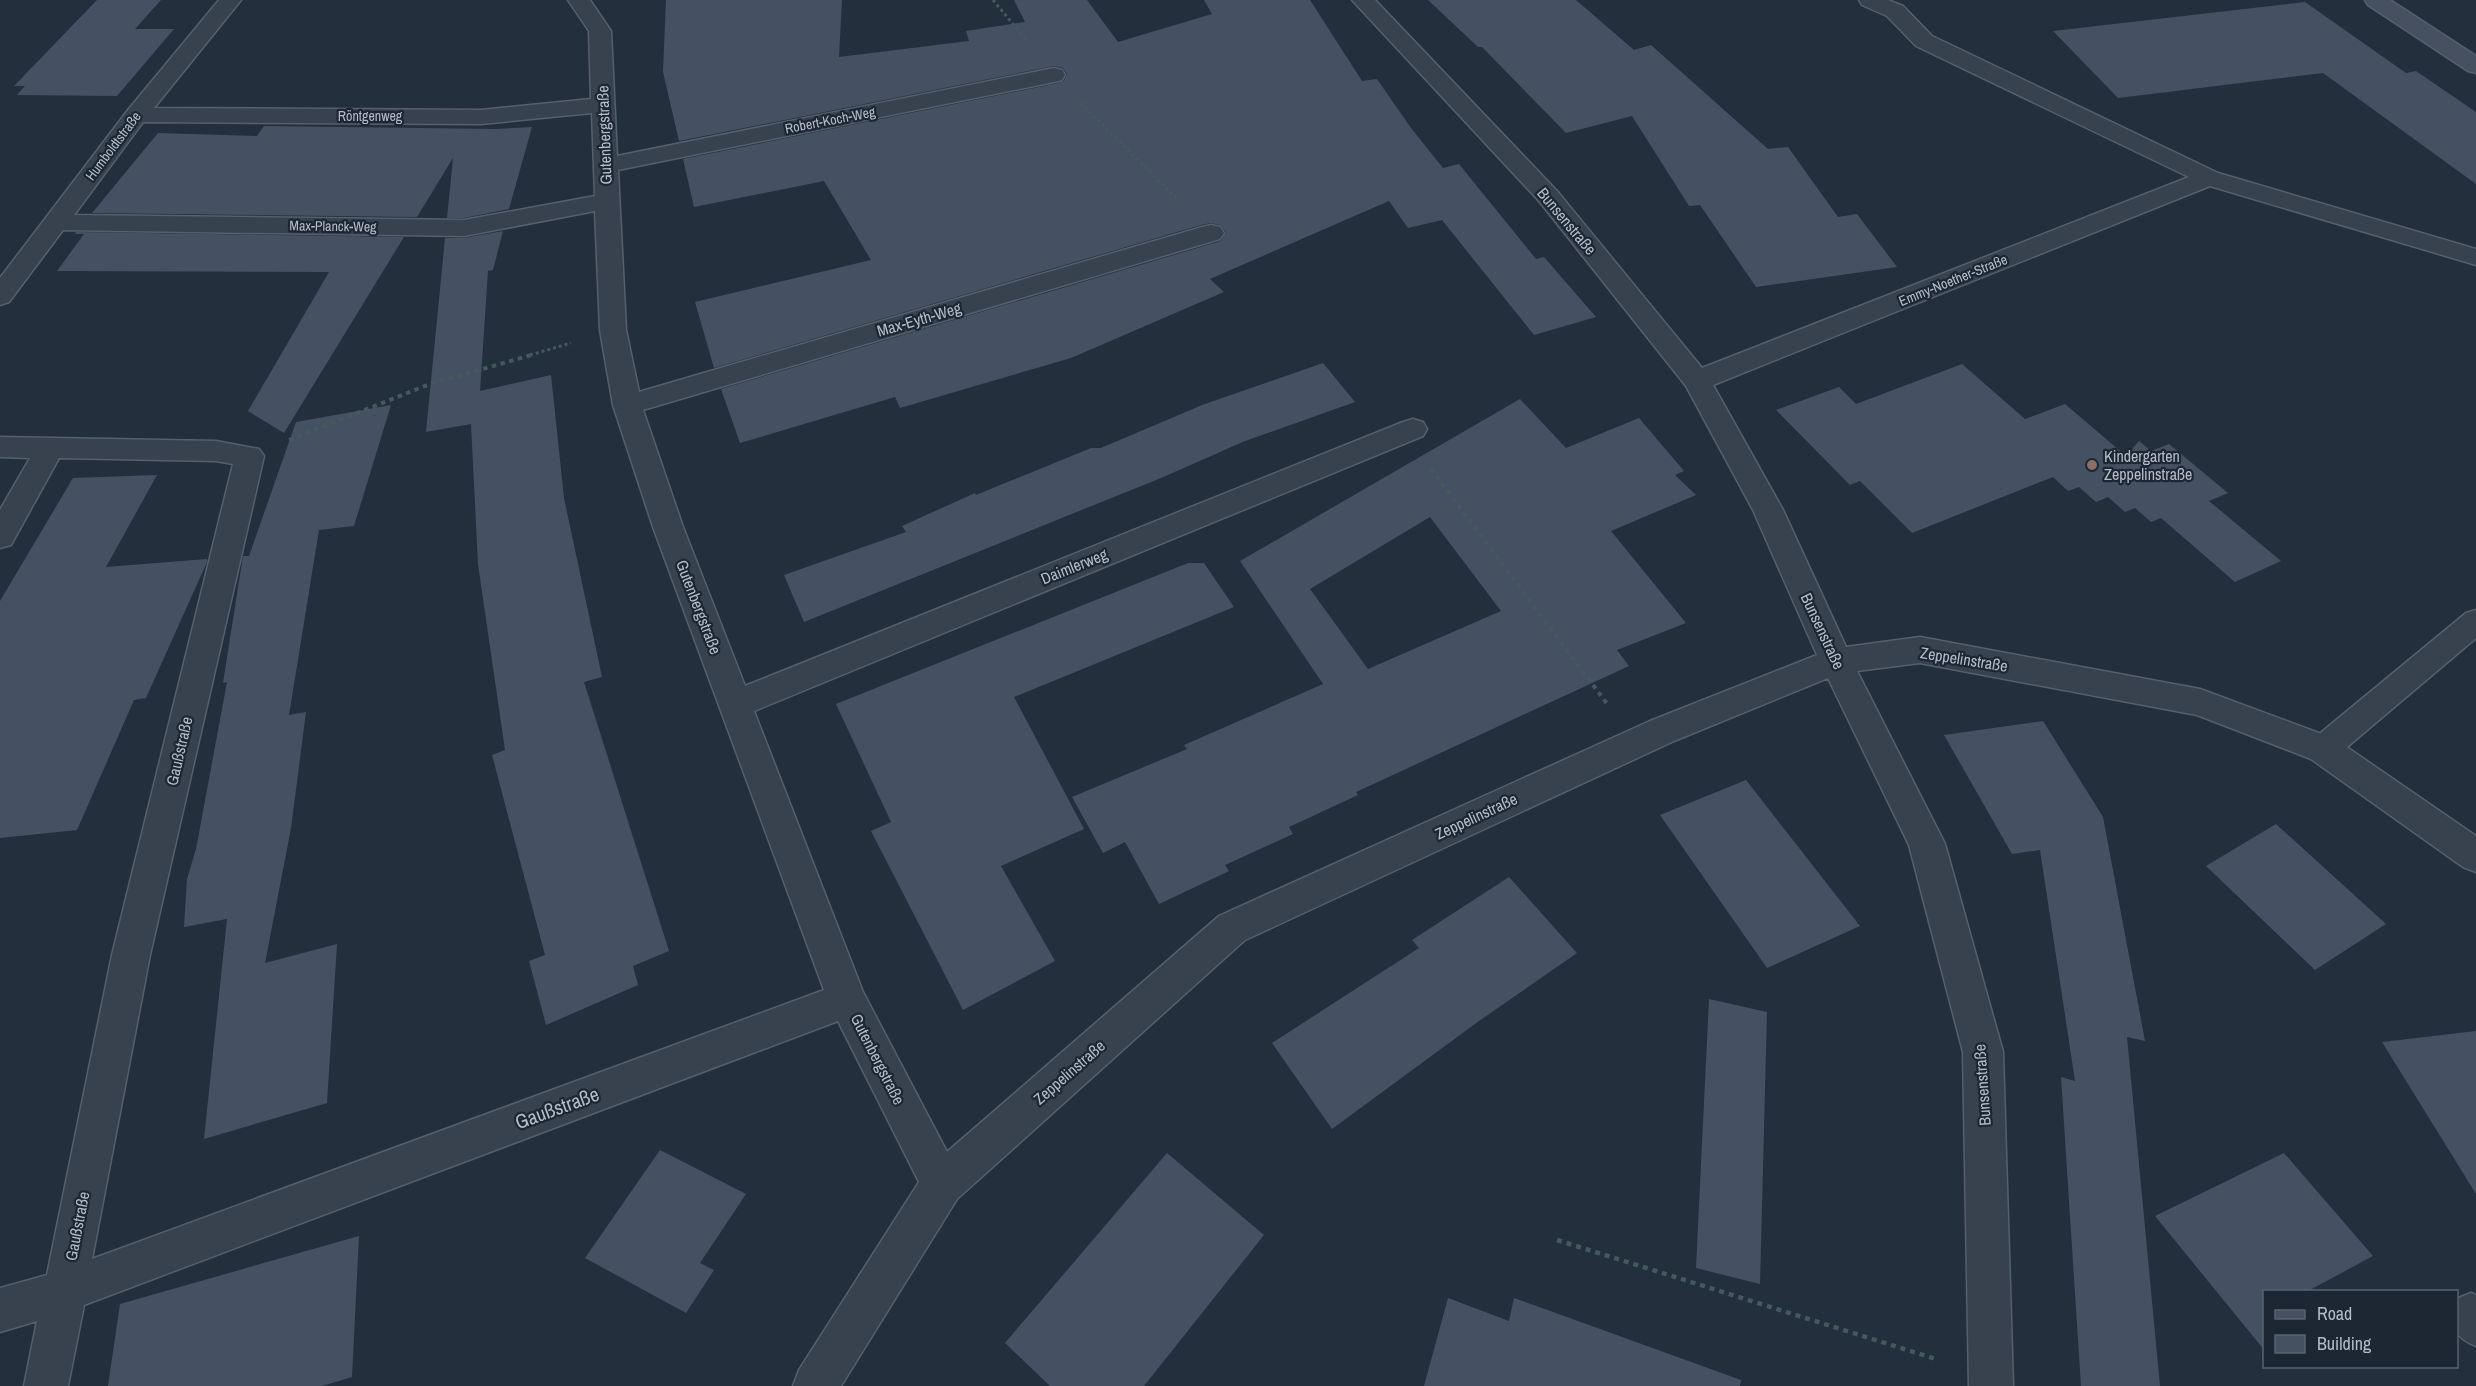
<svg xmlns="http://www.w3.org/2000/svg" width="2476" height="1386" font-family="'Archivo Narrow',sans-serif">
	<rect width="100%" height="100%" fill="#242f3e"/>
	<g fill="#455162" fill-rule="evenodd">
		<path d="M97,0H161L135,29H174L117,96L17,95L25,86H14Z"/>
		<path d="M666,0H842L839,57L969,41L966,31L1025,22L1014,0H1087L1118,42L1212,14L1204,0H1310L1362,81L1377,79L1411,128L1443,168L1459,164L1536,259L1544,257L1596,317L1534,335L1442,220L1408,228L1389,201L1210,279L1224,292L1071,358L900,408L895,397L740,443L721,389L1221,241L1226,232L1220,225L1211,223L1201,225L714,368L695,302L871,260L824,181L694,207L683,159L1054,84L1064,81L1067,74L1063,68L1054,66L679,141L663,72Z"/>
		<path d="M1428,0H1576L1634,50L1651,45L1768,149L1788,147L1838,217L1857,214L1897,267L1756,287L1700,205L1689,206L1632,116L1566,133L1482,47H1478Z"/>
		<path d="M2305,2L2406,73L2416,71L2476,112V184L2323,73L2118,98L2053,31Z"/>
		<path d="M264,126L496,129L532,127L509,209L464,218H447L453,158L417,217L92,213L158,133L257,136Z"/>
		<path d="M503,231L493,270L488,271L480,391L551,375L564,498L602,677L584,682L669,951L633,966L638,985L546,1025L529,961L545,955L492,755L505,750L478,564L471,424L426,432L445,238H464Z"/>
		<path d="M76,232L404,237L284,433L248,411L329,272L57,271L84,234H75Z"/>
		<path d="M1323,363L1355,402L1245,441L1161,478L804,622L784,575L906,532L902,526L975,493L976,495L1091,448H1101L1202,405Z"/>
		<path d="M1962,364L2025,419L2065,404L2126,456L2139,441L2151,451L2169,444L2228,493L2209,501L2281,561L2235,582L2161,518L2151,522L2135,508L2125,512L2108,497L2096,502L2079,487L2068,491L2053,477L1912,533L1860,481L1850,485L1776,410L1839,387L1856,404Z"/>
		<path d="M1520,399L1566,448L1639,418L1684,471L1675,475L1696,495L1611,531L1686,623L1617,650L1629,666L1356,792L1358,795L1289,827L1293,834L1225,865L1229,871L1159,904L1125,842L1103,853L1072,797L1187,749L1184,745L1323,684L1240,561ZM1430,517L1501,611L1368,669L1310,589Z"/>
		<path d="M391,405L354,526L319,530L289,715L306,712L291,828L265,963L337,944L327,1103L204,1139L227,919L184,927L187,879L196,849L227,682L223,683L243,556H249L296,422Z"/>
		<path d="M157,475L106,567L207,559V562L146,698L134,700L77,830L0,838V601L73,478Z"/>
		<path d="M1188,563H1204L1234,607L1014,697L1084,829L1001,866L1055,961L963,1010L871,831L891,822L836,704Z"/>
		<path d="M2043,721L2103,817L2145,1041L2127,1037L2160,1386H2081L2061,1077L2075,1081L2040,850L2012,854L1944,735Z"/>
		<path d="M1746,780L1860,926L1767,968L1660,815Z"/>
		<path d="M2276,824L2386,924L2315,970L2206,866Z"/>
		<path d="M1509,877L1577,953L1479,1021L1332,1129L1272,1043L1419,948L1412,940Z"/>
		<path d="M1709,999L1767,1012L1760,1284L1696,1268Z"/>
		<path d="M2476,1031V1194L2382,1042Z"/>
		<path d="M660,1150L746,1194L700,1263L714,1270L686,1313L585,1258Z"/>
		<path d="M1167,1153L1264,1235L1144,1386H1050L1005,1343Z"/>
		<path d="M2284,1153L2373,1256L2306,1292H2265V1351L2155,1216Z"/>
		<path d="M359,1236L352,1377L322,1386H108L120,1304Z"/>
		<path d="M1448,1298L1509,1321L1514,1298L1741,1380L1740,1386H1424Z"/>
	</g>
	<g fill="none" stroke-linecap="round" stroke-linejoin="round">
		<g stroke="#565f6c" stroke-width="3">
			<path id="lane" d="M2476,610V638L2334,758L2323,762L2312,758L2308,749L2312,740L2466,613Z"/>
		</g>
		<g stroke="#565f6c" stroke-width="3">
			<g id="street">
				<path d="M219,0H241L154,108L481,110L591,99L589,31L568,0H590L611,31L617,156L1054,68L1062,70L1065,75L1062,80L1054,82L618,170L626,330L639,392L1202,227L1211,225L1220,227L1224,233L1220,239L643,410L683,527L745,686L1403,422L1413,419L1423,422L1427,429L1423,436L754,711L863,992L947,1152L1219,916L1650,721L1817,655L1753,510L1686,386L1539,201L1352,0H1375L1557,191L1702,368L2189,177L1916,46L1887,16L1862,5L1859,0H1888L1903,6L1932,36L2218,173L2476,249V265L2210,186L1713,385L1783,510L1846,647L1920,637L2200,689L2335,739L2476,836V872L2463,867L2311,759L2197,715L1920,663L1857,671L1945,844L2003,1052L2013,1386H1969L1963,1052L1909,845L1828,678L1674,741L1245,940L957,1199L841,1386H793L799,1370L919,1182L838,1021L84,1305L68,1386H24L37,1321L0,1332V1288L47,1275L112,955L233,464L216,461L59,458L11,545L0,548V510L30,458L0,457V437L216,441L259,449L264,456L150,955L92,1259L824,990L653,527L613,405L600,330L595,211L464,236L63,230L9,302L0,305V278L128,110ZM592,113L595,196L464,220L74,215L143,122L481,124Z"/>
				<path d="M2471,1293L2476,1295V1346C2449,1335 2456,1326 2456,1299Z"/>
			</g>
		</g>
		<g stroke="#565f6c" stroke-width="3">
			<path id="secondary" d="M2365,0H2390L2476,56V73L2468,71L2368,5Z"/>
		</g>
		<g stroke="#44595c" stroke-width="3" stroke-dasharray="3 3" stroke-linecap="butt">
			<path d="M993,0L1027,41"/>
			<path d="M1081,103L1178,200"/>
			<path d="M530,355L571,343"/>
		</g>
		<g stroke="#44595c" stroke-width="4" stroke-dasharray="4.5 4.5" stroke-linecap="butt">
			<path d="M289,440L430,384L535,354"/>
			<path d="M1431,469L1608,705"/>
		</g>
		<path stroke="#44595c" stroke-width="4.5" stroke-dasharray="5 5" stroke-linecap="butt" d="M1557,1240L1936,1359"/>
		<use href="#lane" fill="#38414e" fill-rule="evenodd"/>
		<use href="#street" fill="#38414e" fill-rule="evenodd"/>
		<use href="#secondary" fill="#465061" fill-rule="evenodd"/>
	</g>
	<circle fill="#8d6e63" stroke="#1d2633" stroke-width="2" cx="2092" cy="465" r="6"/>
	<g text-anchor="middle" stroke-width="4.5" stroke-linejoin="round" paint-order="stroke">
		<g font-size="14" fill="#b4bcc9" stroke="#1d2633">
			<text x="370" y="121">Röntgenweg</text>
			<text transform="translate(830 120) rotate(-11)" y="5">Robert-Koch-Weg</text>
			<text transform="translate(113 146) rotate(-53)" y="5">Humboldtstraße</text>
			<text transform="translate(333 226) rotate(1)" y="5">Max-Planck-Weg</text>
			<text transform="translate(1953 280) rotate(-22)" y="5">Emmy-Noether-Straße</text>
		</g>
		<g font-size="16" fill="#b4bcc9" stroke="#1d2633">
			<text transform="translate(604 135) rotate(-92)" y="6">Gutenbergstraße</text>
			<text transform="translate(1567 221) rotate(50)" y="6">Bunsenstraße</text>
			<text transform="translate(919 319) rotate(-16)" y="6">Max-Eyth-Weg</text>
			<text transform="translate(1074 566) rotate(-22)" y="6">Daimlerweg</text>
			<text transform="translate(699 607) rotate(69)" y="6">Gutenbergstraße</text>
			<text transform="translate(1823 631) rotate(65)" y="6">Bunsenstraße</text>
			<text transform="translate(1964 659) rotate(9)" y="6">Zeppelinstraße</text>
			<text transform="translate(179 751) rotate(-77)" y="6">Gaußstraße</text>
			<text transform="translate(1476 816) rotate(-25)" y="6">Zeppelinstraße</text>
			<text transform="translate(878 1059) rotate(63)" y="6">Gutenbergstraße</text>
			<text transform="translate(1069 1072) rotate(-41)" y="6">Zeppelinstraße</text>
			<text transform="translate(1982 1085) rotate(-94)" y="6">Bunsenstraße</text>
			<text transform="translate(77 1226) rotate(-79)" y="6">Gaußstraße</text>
		</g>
		<g font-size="16" fill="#b4bcc9" stroke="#1d2633" text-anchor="start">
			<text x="2104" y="462">Kindergarten<tspan x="2104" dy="18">Zeppelinstraße</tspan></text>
		</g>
		<g font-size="20" fill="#b4bcc9" stroke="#1d2633">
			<text transform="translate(557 1108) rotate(-20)" y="7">Gaußstraße</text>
		</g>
	</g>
	<rect x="2263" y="1290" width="195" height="78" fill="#1d2633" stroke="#59626f" stroke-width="1.5"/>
	<rect x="2275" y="1310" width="30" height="9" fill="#465061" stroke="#59626f" stroke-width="1.5"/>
	<text x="2317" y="1320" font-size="18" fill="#b4bcc9">Road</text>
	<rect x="2275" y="1335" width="30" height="18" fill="#455162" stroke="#59626f" stroke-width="1.5"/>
	<text x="2317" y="1350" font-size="18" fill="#b4bcc9">Building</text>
</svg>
